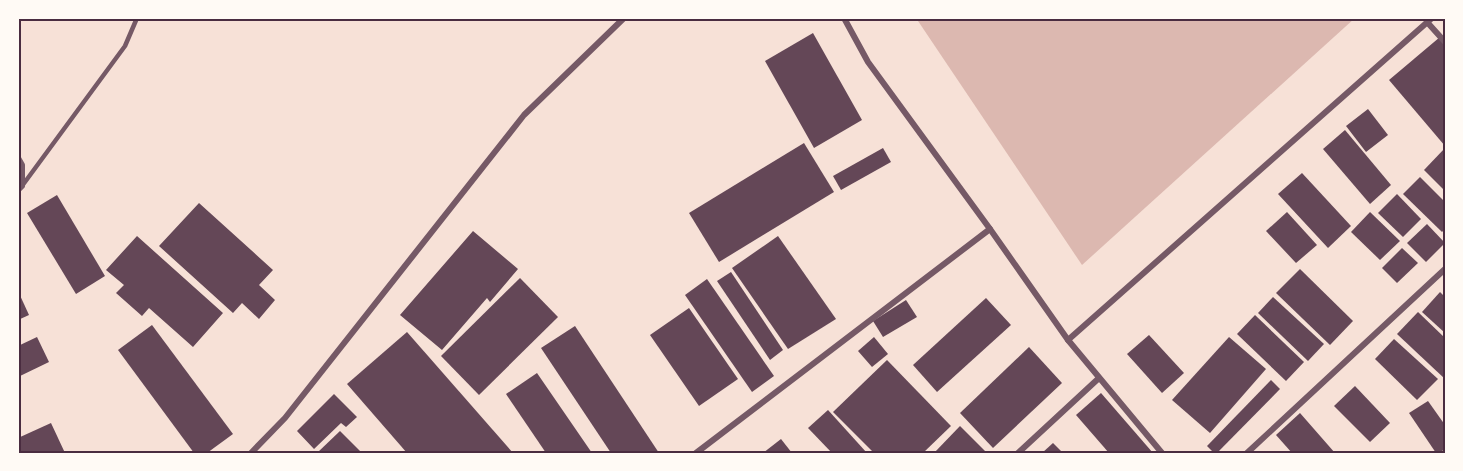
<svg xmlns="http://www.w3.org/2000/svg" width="1463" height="471" font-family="Inter,sans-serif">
	<rect width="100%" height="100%" fill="#f7e1d7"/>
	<path fill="#dcb8b0" d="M916,18H1355L1082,265Z"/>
	<g fill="#644757">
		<path d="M813,33L862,120L814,148L765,61Z"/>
		<path d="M1440,37L1445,43V146L1389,80Z"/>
		<path d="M1368,109L1388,135L1366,152L1346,126Z"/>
		<path d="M1345,130L1391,185L1370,204L1323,149Z"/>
		<path d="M804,143L834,192L719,262L689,213Z"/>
		<path d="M883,148L891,162L841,190L833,176Z"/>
		<path d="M1445,148V191L1424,170Z"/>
		<path d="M1302,173L1351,226L1328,248L1278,194Z"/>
		<path d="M1420,177L1445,202V229L1442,232L1403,194Z"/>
		<path d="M1397,194L1421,219L1403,237L1378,213Z"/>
		<path d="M57,195L105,276L76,294L27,213Z"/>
		<path d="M199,203L273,270L259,285L275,300L259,319L242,303L233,313L159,246Z"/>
		<path d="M1287,212L1317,245L1296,263L1266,231Z"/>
		<path d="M1370,212L1400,241L1380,260L1351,232Z"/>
		<path d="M1427,224L1445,243L1426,262L1407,243Z"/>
		<path d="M473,231L518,269L490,302L487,298L442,350L400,315Z"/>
		<path d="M137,236L223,313L193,347L149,308L142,316L116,293L124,285L106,270Z"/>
		<path d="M778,236L836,319L788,349L732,268Z"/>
		<path d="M1402,248L1418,263L1397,283L1382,268Z"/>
		<path d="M1300,269L1353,321L1330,345L1276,293Z"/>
		<path d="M731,272L783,350L770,360L717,281Z"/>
		<path d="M520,278L558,317L479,395L441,356Z"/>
		<path d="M707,279L774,376L752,392L685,295Z"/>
		<path d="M18,291L29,315L18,320Z"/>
		<path d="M1440,292L1445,297V333L1422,312Z"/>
		<path d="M1273,297L1324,344L1308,361L1258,313Z"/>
		<path d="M986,298L1011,325L937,392L913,365Z"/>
		<path d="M906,300L917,317L883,337L873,321Z"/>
		<path d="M689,308L738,379L699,406L650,335Z"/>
		<path d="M1418,312L1445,338V379L1397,334Z"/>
		<path d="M1255,315L1304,362L1286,381L1237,334Z"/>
		<path d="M152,325L233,434L207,453H194L118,350Z"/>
		<path d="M575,326L659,453H611L541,348Z"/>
		<path d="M407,332L513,453H407L347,384Z"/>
		<path d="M1149,335L1184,373L1162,393L1127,354Z"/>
		<path d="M37,337L49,362L18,377V346Z"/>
		<path d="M874,337L888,354L872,367L858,351Z"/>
		<path d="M1229,337L1266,369L1210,433L1172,400Z"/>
		<path d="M1394,339L1438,379L1417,400L1375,359Z"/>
		<path d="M1029,347L1062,383L993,448L960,413Z"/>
		<path d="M887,360L951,426L923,453H874L833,412Z"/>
		<path d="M537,373L592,453H546L506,394Z"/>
		<path d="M1271,380L1280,389L1217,453H1214L1207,446Z"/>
		<path d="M1355,386L1390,423L1370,442L1334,406Z"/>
		<path d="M1101,393L1153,453H1109L1076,415Z"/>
		<path d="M334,394L357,417L346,427L341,423L314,449L297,431Z"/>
		<path d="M1428,401L1445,425V449L1439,453H1436L1409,413Z"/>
		<path d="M828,410L867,453H832L808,428Z"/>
		<path d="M1300,413L1335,453H1292L1276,435Z"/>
		<path d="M51,423L65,453H18V438Z"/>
		<path d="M960,426L985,451L983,453H934Z"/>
		<path d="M340,431L362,453H317Z"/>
		<path d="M781,439L792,453H763Z"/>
		<path d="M1053,443L1063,453H1042Z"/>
	</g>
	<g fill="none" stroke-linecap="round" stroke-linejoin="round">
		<path stroke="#755966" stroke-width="4.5" d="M22,186L125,46L137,18"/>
		<g stroke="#755966" stroke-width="6">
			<path d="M844,18L868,62L990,229L1068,340L1162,453"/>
			<path d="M1427,22L1445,42"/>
			<path d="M18,158L22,165V186L18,190"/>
			<path d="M1068,340L1432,18"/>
			<path d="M251,453L285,418L524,115L624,18"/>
			<path d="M696,453L990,229"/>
			<path d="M1018,453L1099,378"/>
			<path d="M1247,453L1445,269"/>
		</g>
	</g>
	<rect width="1463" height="471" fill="none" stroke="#fffaf5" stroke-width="39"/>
	<rect x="20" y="20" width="1424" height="432" fill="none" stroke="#4a2c40" stroke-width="2"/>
</svg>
